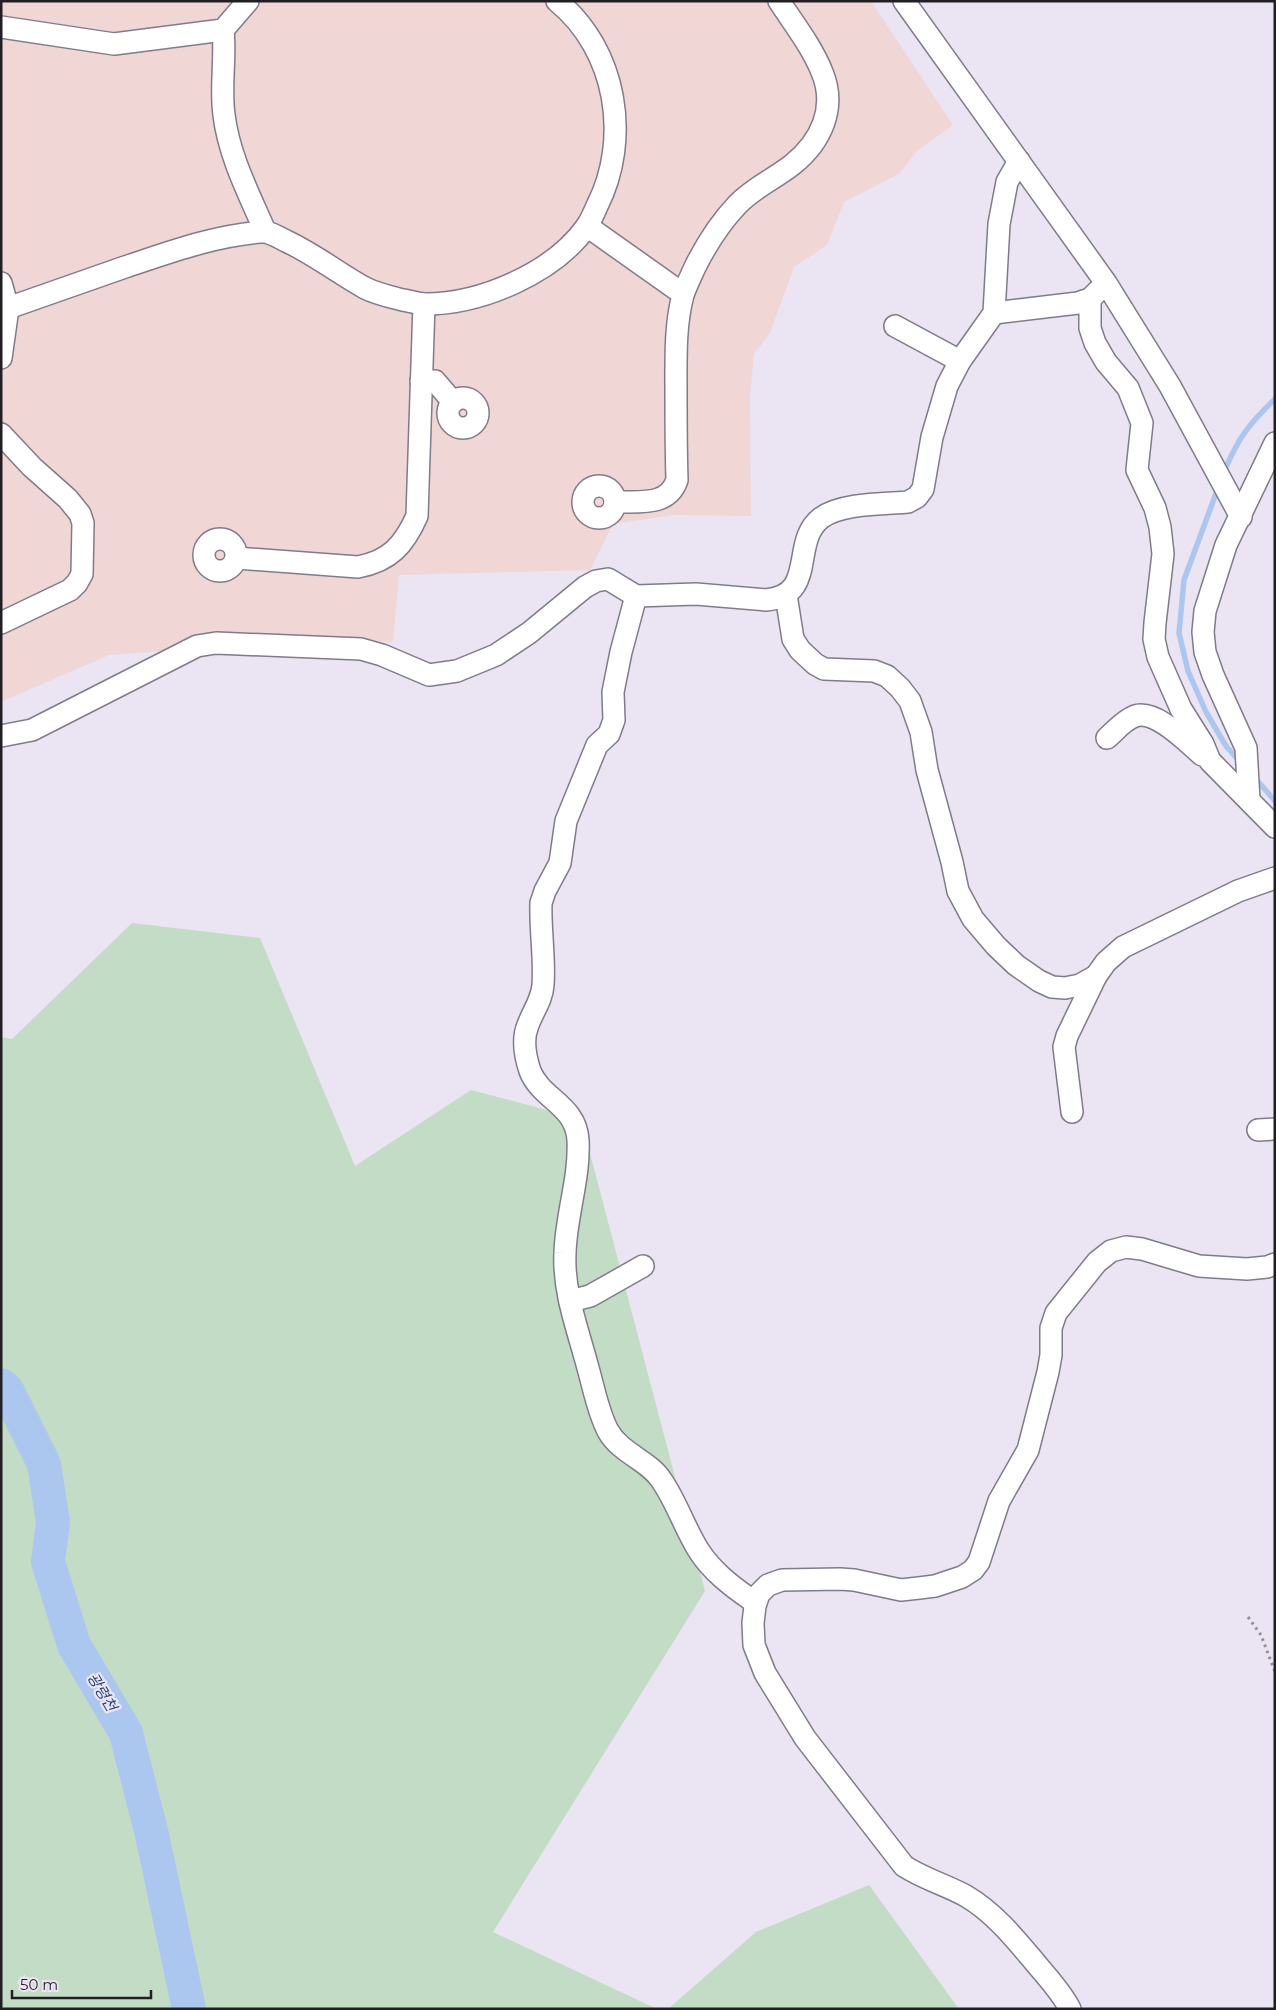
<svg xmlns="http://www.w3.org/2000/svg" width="1276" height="2010" font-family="Montserrat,'Noto Sans KR',sans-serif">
	<rect width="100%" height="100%" fill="#ebe4f3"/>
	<path fill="#f1d6d6" d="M1,1H871L953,125L917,151L899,174L844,202L827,245L794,267L770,333L754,354L750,397L751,516L673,515L613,524L590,570L399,575L393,642L229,634L175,650L109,655L1,702Z"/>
	<g fill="#c3dcc5">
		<path d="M132,923L260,938L355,1166L471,1090L581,1119L705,1591L493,1932L657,2009H1V1037L12,1039Z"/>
		<path d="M869,1885L959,2009H668L756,1932Z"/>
	</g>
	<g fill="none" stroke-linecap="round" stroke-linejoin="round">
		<g stroke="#acc7ef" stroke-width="5.5">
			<path d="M1224,472C1238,438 1249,424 1275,399"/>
			<path d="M1218,488L1184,580L1179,633L1188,671L1206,712L1226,746L1240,762"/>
			<path d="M1255,778L1275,801"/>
		</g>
		<path stroke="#acc7ef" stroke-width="34" d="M1,1385L7,1390L44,1464L53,1522L48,1562L74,1645L126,1733L152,1835L189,2009"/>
		<g stroke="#817b89" stroke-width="24">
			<g id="minor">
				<path d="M904,1L1106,283L1170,386L1241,517"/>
				<path d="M1,27L114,44L223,30L248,1"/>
				<path d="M223,30C226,58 220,87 224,115C229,156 249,194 265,231"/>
				<path d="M587,226L683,294"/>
				<path d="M1,283L8,308L1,358"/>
				<path d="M1090,299V328L1095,343L1106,362L1128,388L1142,423L1137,470L1155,508L1160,527L1163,554L1155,623L1154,639L1158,657L1181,709L1203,744L1210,761L1275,827"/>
				<path d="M8,308C47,294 86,281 125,267C170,252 213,236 261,232C269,231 278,237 286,241C314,254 338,273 365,288C377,294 391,297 403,300C410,301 418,304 425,304C481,304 554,273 587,226C591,220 594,213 597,206C631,139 617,50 557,1"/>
				<path d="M994,313L1078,303L1090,299L1098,291"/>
				<path d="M895,326L960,361"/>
				<path d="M421,381H435L453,402"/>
				<circle cx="463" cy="413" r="15"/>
				<path d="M1,434L32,467L68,499L80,514L83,523L82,574L77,583L70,590L1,623"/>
				<circle cx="599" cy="502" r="16"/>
				<path d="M615,502C639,501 668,507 677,480C676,449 676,419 676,389C676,358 675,325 683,295C686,286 691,276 695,267C706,245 720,223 737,205C753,188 774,179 792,165C821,142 837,108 822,72C812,47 794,24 779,1"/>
				<circle cx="220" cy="555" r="16"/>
				<path d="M236,558L358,567C390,561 404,545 417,516L424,304"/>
				<path d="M786,595L793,639L800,650L815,664L824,669L874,671L887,676L900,688L910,701L921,732L927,770L952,862L958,891L973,919L996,946L1016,965L1039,981L1052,987L1065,988L1080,985L1096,976L1106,962L1123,947L1238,891L1275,878"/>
				<path d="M636,596L621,652L613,692L614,720L609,734L597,745L566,821L560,863L545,891L541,903C540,930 545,958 543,985C542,1000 533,1011 528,1025C522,1039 525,1056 530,1071C541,1099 576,1105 578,1140C580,1178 566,1215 565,1253C563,1292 578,1330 588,1368C594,1389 598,1412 608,1431C621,1454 649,1460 662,1481C677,1503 685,1529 699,1551C712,1571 730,1585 750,1599"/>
				<path d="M1,736L32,730L197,646L216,643L361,649L382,655L429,675L457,671L496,655L529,633L585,587L596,581L608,579L636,596L696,594L766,600C818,595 790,542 821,518C841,503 884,504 908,502L917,497L923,489L932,437L947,386L960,361L994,313L999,224L1007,182L1019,161"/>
				<path d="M1107,738C1115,731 1124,720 1135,716C1156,709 1188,743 1202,755"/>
				<path d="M1249,800L1246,748L1213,675L1205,652L1203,632L1205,611L1226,545L1275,443"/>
				<path d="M1072,1112L1064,1047L1067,1036L1096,976"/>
				<path d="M1258,1130L1275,1129"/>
				<path d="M570,1301L590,1296L643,1266"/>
				<path d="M1070,2009C1062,1993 1049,1979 1038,1966C1017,1941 995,1913 966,1896C946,1885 924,1879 904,1866L805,1738L765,1673L754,1645L753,1623L755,1606L759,1594L768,1585L782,1580L840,1579L854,1580L901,1590L919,1588L935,1586L962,1577L973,1570L979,1562L999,1501L1028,1450L1048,1372L1051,1355V1328L1056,1313L1097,1262L1111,1251L1126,1247L1142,1249L1199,1266L1247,1269L1267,1267L1275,1264"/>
			</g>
		</g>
		<path stroke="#938d98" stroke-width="3" stroke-dasharray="2.5 4" stroke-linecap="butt" d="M1248,1617L1261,1635L1275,1672"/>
		<use href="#minor" stroke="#fff" stroke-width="21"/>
	</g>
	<g text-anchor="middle" stroke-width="4.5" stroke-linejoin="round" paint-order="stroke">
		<g font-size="15" font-style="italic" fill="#1f4273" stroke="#ebe4f3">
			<text transform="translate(102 1692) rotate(59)" y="5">광령천</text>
		</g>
	</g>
	<rect width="1276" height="2010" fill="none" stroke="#211e24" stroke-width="5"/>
	<path d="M12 1990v8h139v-8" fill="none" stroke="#211e24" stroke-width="2.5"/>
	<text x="20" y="1990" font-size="15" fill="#211e24" stroke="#ebe4f3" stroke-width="4" paint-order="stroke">50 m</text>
</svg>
